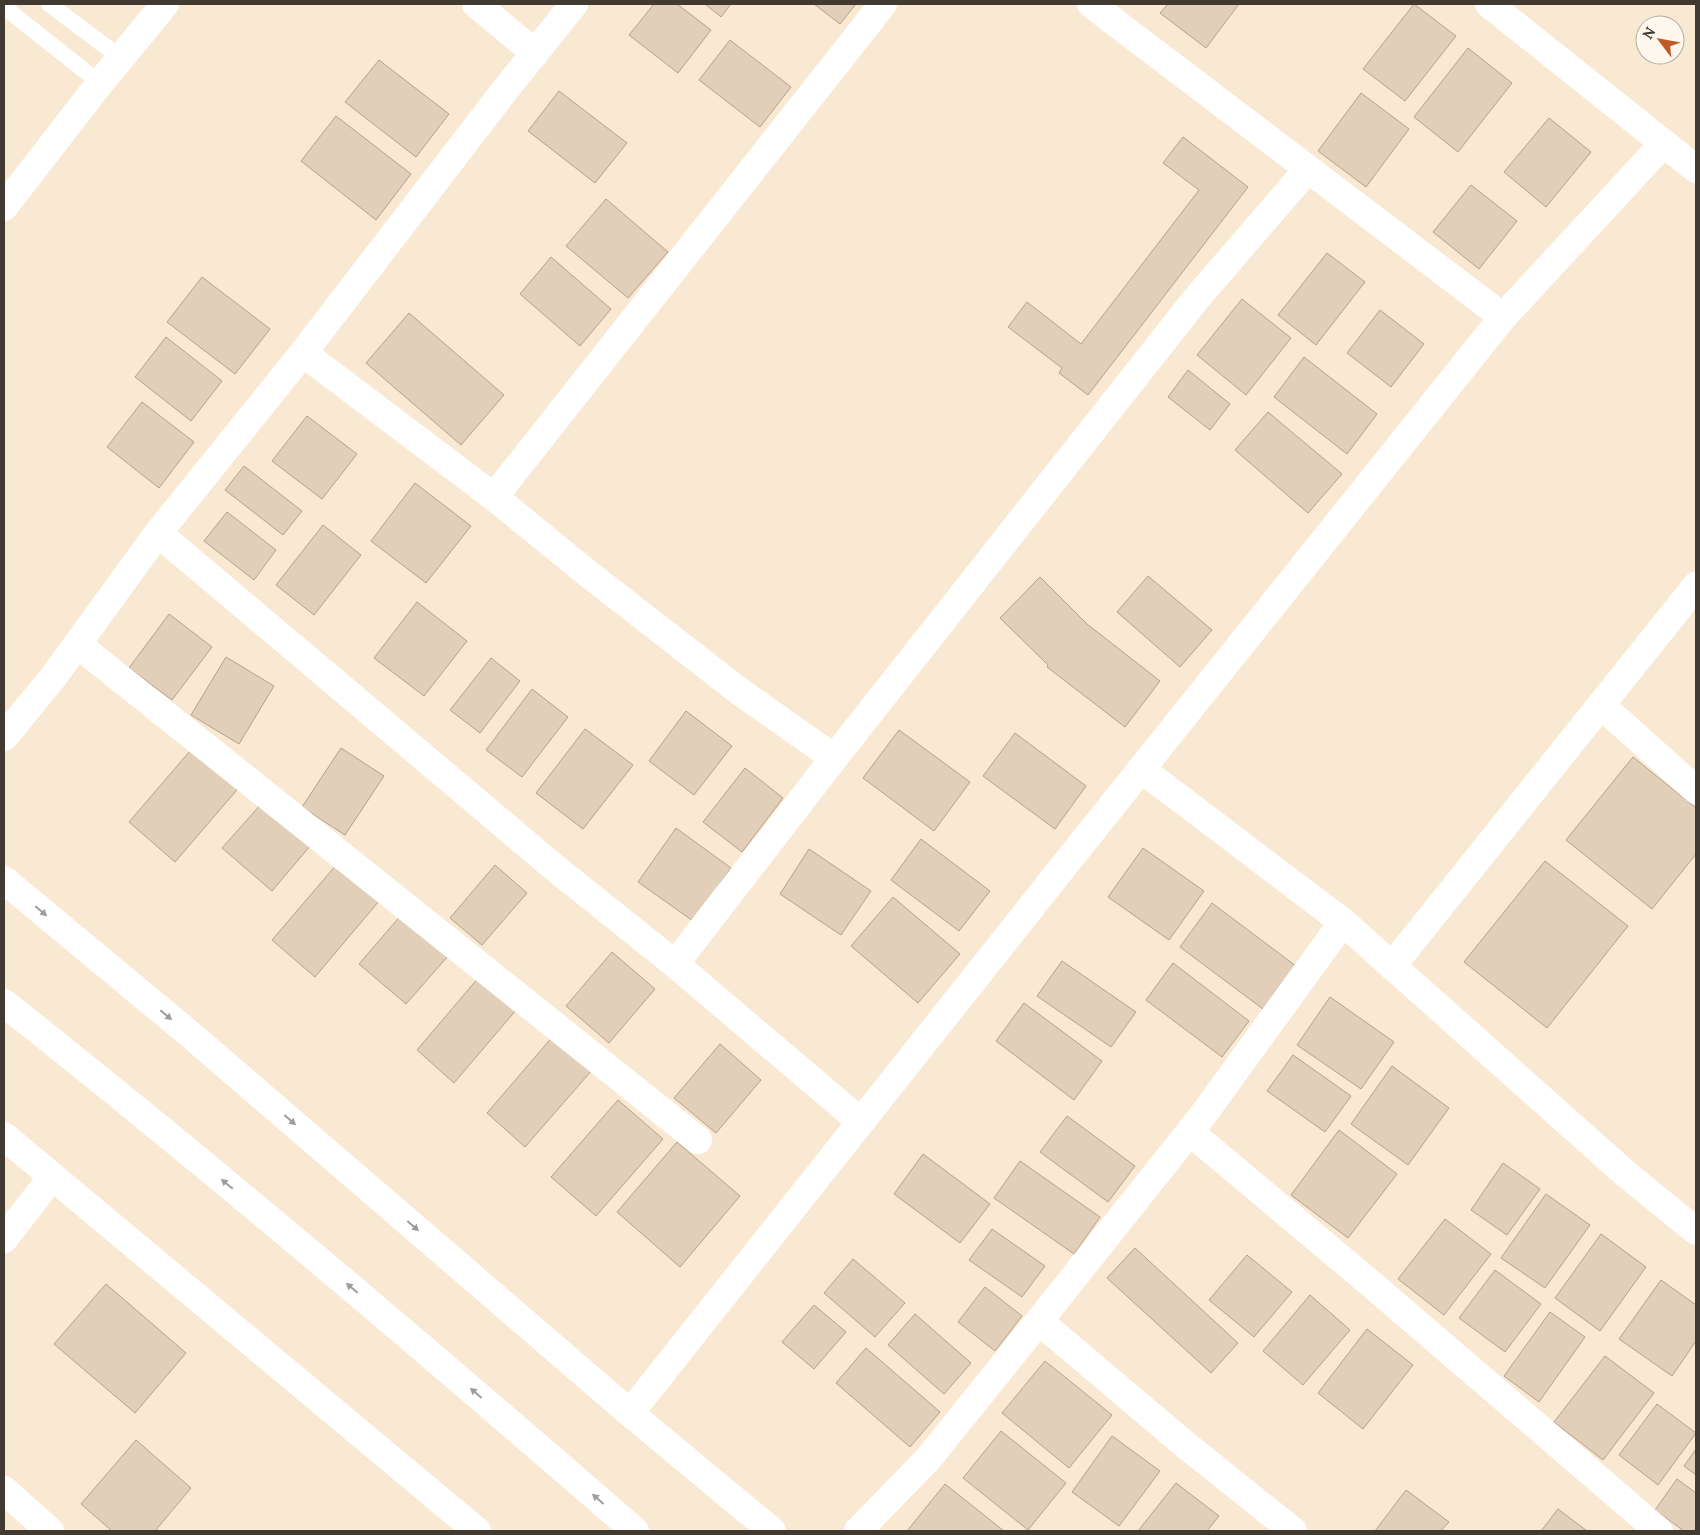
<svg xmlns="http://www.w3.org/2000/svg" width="1700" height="1535" font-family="Lora,serif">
	<rect width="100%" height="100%" fill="#f9e9d2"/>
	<g fill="#e1cfba" stroke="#b2a28d">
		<path d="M654,4H677L711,30L678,73L629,35Z"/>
		<path d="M705,4H731L721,17Z"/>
		<path d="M814,4H856L840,24Z"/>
		<path d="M1168,4H1239L1206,48L1160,13Z"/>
		<path d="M1414,4L1456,36L1405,101L1363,69Z"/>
		<path d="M730,40L791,87L760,127L699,80Z"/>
		<path d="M1468,48L1512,83L1458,152L1414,117Z"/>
		<path d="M379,60L449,114L416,157L345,102Z"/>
		<path d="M559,91L627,143L595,183L528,131Z"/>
		<path d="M1361,93L1409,129L1366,187L1318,151Z"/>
		<path d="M336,116L411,174L376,220L301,161Z"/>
		<path d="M1549,118L1591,152L1546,207L1504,172Z"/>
		<path d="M1183,137L1248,187L1088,395L1059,373L1062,368L1008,327L1027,302L1081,344L1199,190L1163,163Z"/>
		<path d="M1471,185L1517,221L1479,269L1433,232Z"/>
		<path d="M606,199L668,252L628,298L566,246Z"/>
		<path d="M1327,253L1365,282L1316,345L1278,315Z"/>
		<path d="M551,257L611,309L580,346L520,294Z"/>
		<path d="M202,277L270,329L235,374L167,322Z"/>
		<path d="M1242,299L1291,338L1246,395L1197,355Z"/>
		<path d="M1380,310L1424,344L1391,387L1347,353Z"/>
		<path d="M409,313L504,395L461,445L366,363Z"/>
		<path d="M166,337L222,381L191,421L135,377Z"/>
		<path d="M1304,357L1377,414L1347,454L1274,397Z"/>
		<path d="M1188,370L1230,404L1210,430L1168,397Z"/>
		<path d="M142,402L194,442L159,488L107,447Z"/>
		<path d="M1268,412L1342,474L1308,513L1235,450Z"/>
		<path d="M307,416L357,454L322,499L272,461Z"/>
		<path d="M244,466L302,511L283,535L225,490Z"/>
		<path d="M415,483L471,526L426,583L371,541Z"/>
		<path d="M227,512L276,550L254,580L204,541Z"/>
		<path d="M323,525L361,555L314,615L276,585Z"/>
		<path d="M1148,576L1212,630L1180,667L1117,612Z"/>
		<path d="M1040,577L1087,624L1160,681L1125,727L1047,667L1048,665L1000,618Z"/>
		<path d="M417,602L467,641L424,696L374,658Z"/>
		<path d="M169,614L212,647L172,700L129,668Z"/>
		<path d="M226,657L274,686L239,744L191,715Z"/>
		<path d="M491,658L520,681L480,733L450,710Z"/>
		<path d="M532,689L568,717L522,777L486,750Z"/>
		<path d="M686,711L732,746L694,795L649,761Z"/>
		<path d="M585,729L633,765L583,829L536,793Z"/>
		<path d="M899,730L970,782L934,831L863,778Z"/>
		<path d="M1015,733L1086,786L1055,829L983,776Z"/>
		<path d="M196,744L242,784L175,862L129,822Z"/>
		<path d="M341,748L384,776L345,835L302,807Z"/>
		<path d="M1633,757L1696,808V854L1652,909L1566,840Z"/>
		<path d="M745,768L783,798L742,852L703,822Z"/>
		<path d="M262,803L311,845L272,891L222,848Z"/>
		<path d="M676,828L731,868L693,921L638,882Z"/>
		<path d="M921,839L990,891L959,931L891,880Z"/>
		<path d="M1143,848L1204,891L1169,940L1108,897Z"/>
		<path d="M809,849L871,891L841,935L780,894Z"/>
		<path d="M1545,861L1628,926L1547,1028L1464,962Z"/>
		<path d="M337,864L379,901L315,977L272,940Z"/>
		<path d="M495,865L527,893L482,945L450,918Z"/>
		<path d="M893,897L960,954L918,1003L851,946Z"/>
		<path d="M1212,903L1300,969L1267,1012L1180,947Z"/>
		<path d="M402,914L449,955L406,1004L359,964Z"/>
		<path d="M612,952L655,989L609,1043L566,1006Z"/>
		<path d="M1062,961L1136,1012L1111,1047L1037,996Z"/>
		<path d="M1173,963L1249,1021L1222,1057L1146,1000Z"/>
		<path d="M479,977L517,1009L454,1083L417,1050Z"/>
		<path d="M1330,997L1394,1042L1361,1089L1297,1045Z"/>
		<path d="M1024,1003L1102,1061L1074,1100L996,1041Z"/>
		<path d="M554,1035L593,1069L525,1147L487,1113Z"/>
		<path d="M720,1044L761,1080L716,1133L674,1098Z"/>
		<path d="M1293,1055L1351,1096L1325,1132L1267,1091Z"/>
		<path d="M1392,1066L1449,1108L1408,1165L1351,1124Z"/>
		<path d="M618,1100L663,1139L596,1216L551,1177Z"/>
		<path d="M1067,1116L1135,1166L1108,1202L1040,1152Z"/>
		<path d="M1339,1130L1397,1174L1348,1238L1291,1195Z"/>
		<path d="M677,1142L740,1196L680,1267L617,1212Z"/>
		<path d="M923,1154L990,1204L960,1243L894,1194Z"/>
		<path d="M1020,1161L1100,1217L1074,1254L994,1198Z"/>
		<path d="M1503,1163L1540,1189L1507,1235L1471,1210Z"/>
		<path d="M1546,1194L1590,1225L1545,1288L1501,1258Z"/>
		<path d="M1445,1219L1491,1254L1444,1315L1398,1279Z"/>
		<path d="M992,1229L1045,1266L1022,1297L969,1260Z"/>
		<path d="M1601,1234L1646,1267L1600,1331L1555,1298Z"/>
		<path d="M1135,1248L1238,1343L1211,1373L1107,1278Z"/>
		<path d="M1247,1255L1292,1292L1254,1337L1209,1300Z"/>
		<path d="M853,1259L905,1303L875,1337L824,1293Z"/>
		<path d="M1495,1270L1541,1304L1505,1352L1459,1318Z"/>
		<path d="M1661,1280L1696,1305V1341L1672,1376L1619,1339Z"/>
		<path d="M106,1284L186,1353L135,1413L54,1344Z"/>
		<path d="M985,1287L1022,1316L995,1351L958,1322Z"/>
		<path d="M1310,1295L1350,1330L1303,1385L1263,1351Z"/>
		<path d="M814,1305L846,1332L814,1369L782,1342Z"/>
		<path d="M1550,1312L1585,1337L1539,1402L1504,1376Z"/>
		<path d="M915,1314L971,1363L944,1394L888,1345Z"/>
		<path d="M1367,1329L1413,1365L1363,1429L1318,1393Z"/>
		<path d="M866,1348L940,1412L910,1447L836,1383Z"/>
		<path d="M1605,1356L1654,1393L1603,1460L1554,1422Z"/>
		<path d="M1045,1361L1112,1415L1069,1468L1002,1413Z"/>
		<path d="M1657,1404L1696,1433L1658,1485L1619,1455Z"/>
		<path d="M1001,1431L1066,1483L1028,1530L963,1478Z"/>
		<path d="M1112,1436L1160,1471L1119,1526L1072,1492Z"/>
		<path d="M136,1440L191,1488L155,1531H112L81,1504Z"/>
		<path d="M1696,1449V1475L1684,1466Z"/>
		<path d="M1677,1479L1696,1493V1531H1684L1655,1510Z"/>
		<path d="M1176,1483L1219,1516L1207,1531H1138Z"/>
		<path d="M945,1484L1004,1531H907Z"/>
		<path d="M1406,1490L1449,1522L1441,1531H1375Z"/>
		<path d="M1558,1509L1587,1531H1541Z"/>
	</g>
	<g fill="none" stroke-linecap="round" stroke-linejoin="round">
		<g stroke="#fff" stroke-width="16">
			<path d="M49,4L121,58"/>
			<path d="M4,7L100,83"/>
		</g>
		<g stroke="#fff" stroke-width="28">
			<path d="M476,4L535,53"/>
			<path d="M1091,4L1503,317"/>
			<path d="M1489,4L1696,169"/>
			<path d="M303,353L494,497L591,576L739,691L834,758"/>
			<path d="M494,497L883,4"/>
			<path d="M158,533L555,868L675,964L861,1122"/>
			<path d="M77,644L698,1140"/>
			<path d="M1602,706L1696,790"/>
			<path d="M4,737L54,676L158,533L303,353L505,90L574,4"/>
			<path d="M1141,769L1343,922L1626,1174L1696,1231"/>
			<path d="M675,964L834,758L1196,299L1308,169"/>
			<path d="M1392,966L1696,586"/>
			<path d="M1190,1132L1370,1283L1659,1531"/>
			<path d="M4,1136L477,1531"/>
			<path d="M4,1239L52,1177"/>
			<path d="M1039,1321L1182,1442L1293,1531"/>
			<path d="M630,1413L1055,877L1503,317L1664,143"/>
			<path d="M4,1490L50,1531"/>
			<path d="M858,1531L928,1459L1039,1321L1203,1115L1343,922"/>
		</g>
		<g stroke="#fff" stroke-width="28">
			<path d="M4,207L100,83L165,4"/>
			<path d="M4,880L192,1036L630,1413L772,1531"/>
			<path d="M4,1003C219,1173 428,1351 635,1531"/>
		</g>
	</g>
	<defs><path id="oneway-solid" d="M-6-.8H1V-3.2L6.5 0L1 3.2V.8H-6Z" transform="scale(1.25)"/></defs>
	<g fill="#a09c98">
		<use href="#oneway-solid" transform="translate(41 911) rotate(40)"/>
		<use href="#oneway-solid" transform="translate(166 1015) rotate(40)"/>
		<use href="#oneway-solid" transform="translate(290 1120) rotate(41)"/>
		<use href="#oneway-solid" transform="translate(227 1184) rotate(-140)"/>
		<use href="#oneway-solid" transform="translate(413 1226) rotate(41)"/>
		<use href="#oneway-solid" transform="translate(352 1288) rotate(-140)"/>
		<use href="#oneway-solid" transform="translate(476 1393) rotate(-139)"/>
		<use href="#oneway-solid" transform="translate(598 1499) rotate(-139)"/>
	</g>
	<rect width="1700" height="1535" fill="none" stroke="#403a31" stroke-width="10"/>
	<g transform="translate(1660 40) rotate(302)"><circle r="24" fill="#fef7ee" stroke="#b2aba2"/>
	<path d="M0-4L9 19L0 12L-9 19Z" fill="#be5928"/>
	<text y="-8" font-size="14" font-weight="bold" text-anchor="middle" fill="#403a31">N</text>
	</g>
</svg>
